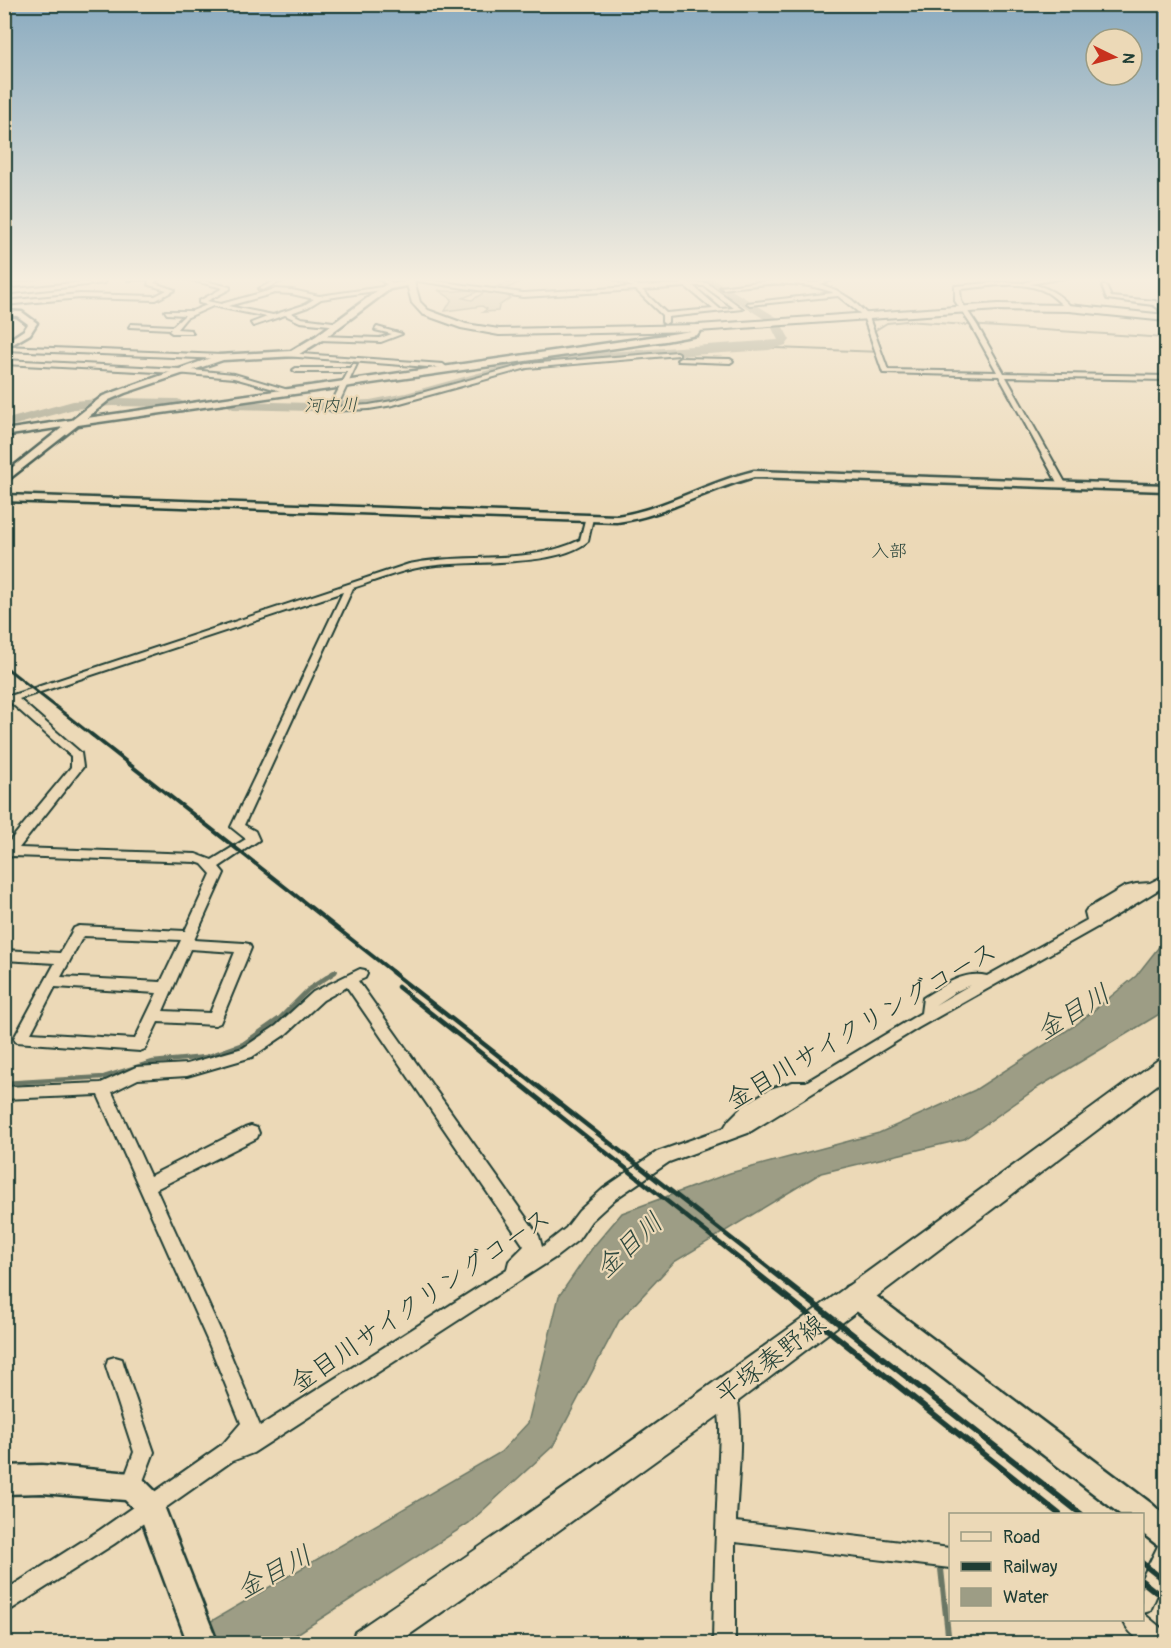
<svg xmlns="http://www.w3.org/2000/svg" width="1171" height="1648" font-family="Pangolin,'Klee One',sans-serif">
	<rect width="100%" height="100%" fill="#ecd9b7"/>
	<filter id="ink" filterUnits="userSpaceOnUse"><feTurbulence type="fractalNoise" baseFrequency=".0167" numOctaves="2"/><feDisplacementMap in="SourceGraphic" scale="12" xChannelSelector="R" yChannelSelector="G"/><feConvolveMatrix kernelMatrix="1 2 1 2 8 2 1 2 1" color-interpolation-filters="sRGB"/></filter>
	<g filter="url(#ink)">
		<path fill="#cac0a2" stroke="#747e6b" stroke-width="1.5" d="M514,281L520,282L502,291L510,298L499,306L498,311L483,312L487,309L482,306L445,311L452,299L438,290C453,294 464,288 479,291L463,298L472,300L490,289Z"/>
		<path fill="#9d9d85" stroke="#6b7765" stroke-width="1.5" d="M1166,938V1010L1037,1088L964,1139L821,1173L674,1262L619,1321L553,1446L469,1523L283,1643L172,1644L501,1452L528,1423L559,1296L593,1247L622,1213L730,1173L879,1133L975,1090L1077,1024L1136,976Z"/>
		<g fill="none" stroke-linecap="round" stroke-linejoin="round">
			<path stroke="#6b7765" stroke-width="2" d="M750,347L882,352L874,331L887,323L906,321L1166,338"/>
			<path stroke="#6b7765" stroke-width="4" d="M332,973L336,971"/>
			<path stroke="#6b7765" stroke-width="4.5" d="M4,1083L104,1077L153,1062L206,1057L243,1044L280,1018L309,989L335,972"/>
			<path stroke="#6b7765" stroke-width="6" d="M941,1569L949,1644"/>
			<g fill="#9d9d85" fill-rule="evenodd">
				<path d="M698,277H710L778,318L790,340L786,345L769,350L536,365L412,400L370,408L311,411L233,409L226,405L233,401L311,403L370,400L406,393L536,357L778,340L769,322Z"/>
				<path d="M112,398L178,399L185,403L178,407L112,406L74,409L4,428V420L73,401Z"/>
			</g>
			<g stroke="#1f3d34" stroke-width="4">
				<g id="street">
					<path d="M26,277H42L4,283V279Z"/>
					<path d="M126,277H160L154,283L175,290L156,300L80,298L4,305V301L80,294L155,296L167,290L149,285L148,281L150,279L128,280Z"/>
					<path d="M179,277H188L230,287V289L207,301L221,304L275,289L292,290L319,296L389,286L376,277H383L395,285L388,289L321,299L308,307L291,313L301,318L341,323L339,326L300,322L285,315L253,326L251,323L267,317L213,306L186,318L177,329L191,330L193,333H172L169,331L171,329L129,327L131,324L173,326L185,315L167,314L165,311H192L207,305L199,303V301L223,288ZM275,293L292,294L314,299L304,305L273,315L228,306Z"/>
					<path d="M283,277H290L263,290L258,289Z"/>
					<path d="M609,277H617L639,286L683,284L675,277H681L689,283H707L743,309L668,317V322L665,324L662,322V315L636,290L523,297L418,281L421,279L523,293L633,287ZM693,286H704L734,308L720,309ZM686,287L713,309L666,313L642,290Z"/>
					<path d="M833,277H842L820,284L836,290L852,300L868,315L888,370L997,372L971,325L955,301V286L1002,282L1024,283L1041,277H1069L1030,284C1048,287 1060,294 1072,308L1069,310C1061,305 1055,297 1046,292C1021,279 987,287 960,289L961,301L977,325L1004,373L1166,376V380L1006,377L1066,484L1059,486L999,376L883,373L863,316L838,296L750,305L747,303L833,293L832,292C796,279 760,284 723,289L720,287L781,279L815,283Z"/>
					<path d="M1096,277H1112L1109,279Z"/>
					<path d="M103,280L105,283L4,294V290Z"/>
					<path d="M1102,286H1106L1111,297L1155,301L1164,307L1166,318H1163L1158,308L1153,305L1107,299Z"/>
					<path d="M377,327L402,334L381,342L319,340L316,338L319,336L380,338L392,334L375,330Z"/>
					<path d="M4,346L222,355L225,357L222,359L4,350Z"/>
					<path d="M677,352L679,353V355L527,368L393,405L369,409L332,411L328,409L348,372H296L293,370L296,368H350L353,364H357L337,407L369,405L392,401L527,364Z"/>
					<path d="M287,353L443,364L450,370L447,372L441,368L285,356L284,355Z"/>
					<path d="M680,358L730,359L733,361L730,363L678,361L677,360Z"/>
					<path d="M4,360L181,369L234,374L295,392L292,394L234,378L176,373L4,364Z"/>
					<path d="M586,516L593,518L588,541C557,568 471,560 429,566C403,569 378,580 353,588L244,825L255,831L259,840L219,867L224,873L194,940L244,943L249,944L251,948L220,1023L215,1025L158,1022L145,1049L140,1051L16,1042L14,1038L55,963L4,960V950L60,953L74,928L79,926L185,931L211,874L202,864L196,862L13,856L4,858V848L71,767V756L10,702L4,704L6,695H13L409,564C464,552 528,566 580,540ZM343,592L231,827L246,839L212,860L196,854L19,848L83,767L81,753L19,699ZM83,936L181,940L161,982L61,977ZM190,949L235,952L210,1013L163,1011ZM55,987L157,993L135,1039L31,1033Z"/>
					<path d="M1166,875V885L1099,926L918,1028L748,1133L669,1162L615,1199L591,1221L578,1240L556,1257L253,1453L232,1461L114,1544L4,1614V1591L100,1530L223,1444L241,1423L209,1344L98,1095L4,1099V1087L101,1083L136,1067L187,1064L243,1048L276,1026L313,992L360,969L365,970L367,974L365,978L358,981L539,1236L542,1247L566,1228L579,1211L603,1189L657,1152L724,1128L729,1120L743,1106L770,1089L793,1082H806L921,1013L923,998C943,986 963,970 987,976L1087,920L1085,912L1087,909L1124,887L1136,884L1150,883ZM970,985L935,1005L955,992ZM347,987L524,1246L509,1261L507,1269L260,1426L222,1334L156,1189L257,1138L259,1133L257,1128L251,1126L245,1128L150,1176L112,1092L138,1079L187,1076L252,1057L286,1034L323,1000Z"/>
					<path d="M115,1357L122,1359L124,1366L154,1452L138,1494L131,1497L124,1494L121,1487L134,1452L106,1366L108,1359Z"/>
					<path d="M727,1384L734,1386C746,1416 737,1488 736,1522L950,1548V1568L735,1542V1644H713C714,1573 717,1502 720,1432C721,1417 715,1400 720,1386Z"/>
					<path d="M1166,1541V1573L1150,1611L1143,1613L1166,1632V1644C1147,1644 1131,1640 1123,1620H1142V1578L1159,1544Z"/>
				</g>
			</g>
			<g stroke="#1f3d34" stroke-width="5">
				<g id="secondary">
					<path d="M410,281L414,283L413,285L390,289L322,340L296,356L223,360L125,393L109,400L87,418L665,335L691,331L698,325L702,328L697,335L665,341L78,425L4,483V474L63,427L4,436V430L72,420L103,396L219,355L291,351L316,336L385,285Z"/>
					<path d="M4,311L22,312L37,323L30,334L4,349V343L24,330L28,324L17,316L4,315Z"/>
					<path d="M754,471L1166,485V491L754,477C707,489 666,516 617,522L4,501V495L617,516C665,509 707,482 754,471Z"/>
					<path d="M855,1283L864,1287L1152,1504L1166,1517V1548L1156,1544L1142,1533V1514H1120L846,1303L843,1295L846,1287Z"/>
					<path d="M42,1465L131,1473L141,1477L160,1496L218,1644H188L140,1515L125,1500L42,1493L4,1494V1466Z"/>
				</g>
			</g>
			<g stroke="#1f3d34" stroke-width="4">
				<g id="primary">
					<path d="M405,277H413L420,302L428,310L466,324L499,329L698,325L998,304L1069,305L1166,315V321L1069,311L998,310L698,331L499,335L461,328L422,314L412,303Z"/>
					<path d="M1166,1057V1078L737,1402L533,1549L396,1644H351L355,1632C628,1448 893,1254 1158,1060Z"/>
				</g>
			</g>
			<use href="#street" fill="#ecd9b7" fill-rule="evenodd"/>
			<use href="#secondary" fill="#ecd9b7" fill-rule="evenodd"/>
			<use href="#primary" fill="#ecd9b7" fill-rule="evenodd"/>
			<path stroke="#1f3d34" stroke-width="3" d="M4,666L93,736"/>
			<path stroke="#1f3d34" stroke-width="4" d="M91,734L394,973"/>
			<g stroke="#1f3d34" stroke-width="4.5">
				<path d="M392,972L774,1272"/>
				<path d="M398,987L756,1272"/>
			</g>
			<g stroke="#1f3d34" stroke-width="6">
				<path d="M754,1271L1059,1514"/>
				<path d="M772,1271L1081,1514"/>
				<path d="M1142,1563L1166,1582"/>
				<path d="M1142,1581L1166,1600"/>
			</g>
		</g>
	</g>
	<linearGradient id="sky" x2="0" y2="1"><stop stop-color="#8aabc0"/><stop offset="0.55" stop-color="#f6eedf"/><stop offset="1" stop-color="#f6eedf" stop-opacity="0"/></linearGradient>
	<rect width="1171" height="508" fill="url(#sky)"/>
	<g text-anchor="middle" stroke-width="4.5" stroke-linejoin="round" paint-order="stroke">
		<g font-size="18" font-style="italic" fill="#324b40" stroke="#ecd9b7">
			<text transform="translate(331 405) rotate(-1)" y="6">河内川</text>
		</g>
		<g font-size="18" fill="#1f3d34" stroke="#ecd9b7">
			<text x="889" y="557">入部</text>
		</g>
		<g font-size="26" fill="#1f3d34" stroke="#ecd9b7">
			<text transform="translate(861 1025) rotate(-30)" y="9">金目川サイクリングコース</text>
			<text transform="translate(420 1300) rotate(-34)" y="9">金目川サイクリングコース</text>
			<text transform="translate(770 1359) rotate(-37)" y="9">平塚秦野線</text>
		</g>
		<g font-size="27" font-style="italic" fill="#324b40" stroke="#ecd9b7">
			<text transform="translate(1073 1012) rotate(-31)" y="9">金目川</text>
			<text transform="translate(629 1245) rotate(-43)" y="9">金目川</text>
			<text transform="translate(274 1572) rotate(-28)" y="9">金目川</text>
		</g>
	</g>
	<rect width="1171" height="1648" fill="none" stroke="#ecd9b7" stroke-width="24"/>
	<rect x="12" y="12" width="1147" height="1624" fill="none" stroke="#1f3d34" stroke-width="2" filter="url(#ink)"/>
	<rect x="949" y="1513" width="195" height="108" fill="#ecd9b7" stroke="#9a9b83" stroke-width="1.5"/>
	<rect x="961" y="1532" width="30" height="9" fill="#ecd9b7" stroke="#9a9b83" stroke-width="1.5"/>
	<text x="1003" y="1543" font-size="18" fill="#1f3d34">Road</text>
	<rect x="961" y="1562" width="30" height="9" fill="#1f3d34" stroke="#9a9b83" stroke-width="1.5"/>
	<text x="1003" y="1573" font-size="18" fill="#1f3d34">Railway</text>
	<rect x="961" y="1588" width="30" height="18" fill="#9d9d85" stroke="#9a9b83" stroke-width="1.5"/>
	<text x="1003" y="1603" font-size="18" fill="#1f3d34">Water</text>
	<g transform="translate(1114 57) rotate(95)"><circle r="28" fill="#ecd9b7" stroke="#9a9b83" stroke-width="1.5"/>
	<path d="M0-4.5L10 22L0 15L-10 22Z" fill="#c8321e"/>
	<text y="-9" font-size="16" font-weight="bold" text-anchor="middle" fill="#1f3d34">N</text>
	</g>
</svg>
